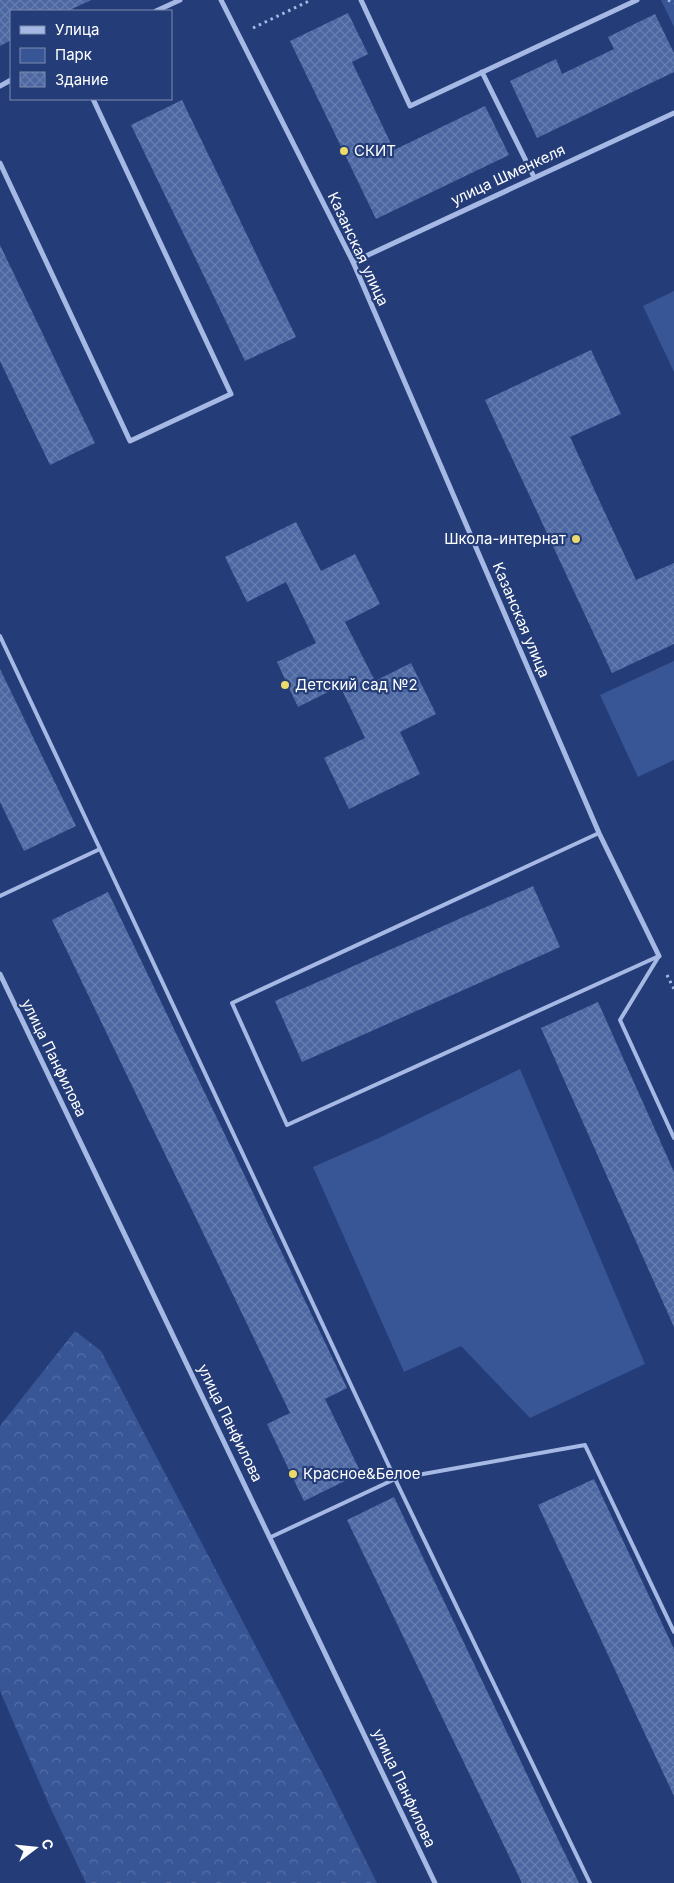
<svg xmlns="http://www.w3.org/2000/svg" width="674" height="1883" font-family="Inter,sans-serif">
	<defs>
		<pattern id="forest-crowns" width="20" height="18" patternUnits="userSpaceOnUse" patternTransform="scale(1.25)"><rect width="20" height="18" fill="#385596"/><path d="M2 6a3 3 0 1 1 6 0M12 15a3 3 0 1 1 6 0" fill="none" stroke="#566ea6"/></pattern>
		<pattern id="building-cross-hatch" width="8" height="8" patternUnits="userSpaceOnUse" patternTransform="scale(1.25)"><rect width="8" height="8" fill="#4c67a2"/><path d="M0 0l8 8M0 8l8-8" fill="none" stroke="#677eb0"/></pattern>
	</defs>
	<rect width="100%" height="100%" fill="#243d78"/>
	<g fill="#385596">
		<path d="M661,0H674V27Z"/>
		<path d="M674,291V372L643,306Z"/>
		<path d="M674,661V760L638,777L600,695Z"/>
		<path d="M520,1069L645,1364L530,1418L461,1346L404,1372L313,1167L379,1138Z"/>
	</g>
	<path fill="url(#forest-crowns)" d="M75,1331L101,1351L329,1786L377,1883H86L51,1809L0,1691V1426Z"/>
	<g fill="url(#building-cross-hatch)">
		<path d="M0,0H91L68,11H11V40L0,46Z"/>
		<path d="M348,13L368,54L352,62L394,150L485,106L509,155L376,219L290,41Z"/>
		<path d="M655,14L674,53V72L537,138L510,81L556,59L562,74L614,49L608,37Z"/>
		<path d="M182,100L296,337L245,361L131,125Z"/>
		<path d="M0,245L95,443L50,465L0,361Z"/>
		<path d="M591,350L621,414L570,437L636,580L674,563V644L612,673L485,400Z"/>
		<path d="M296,522L321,571L355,554L380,604L345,622L375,681L411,663L436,714L400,732L420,774L349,809L324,758L365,738L340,686L298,707L277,662L316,643L286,582L247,602L225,557Z"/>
		<path d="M0,669L76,826L24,851L0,802Z"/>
		<path d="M533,886L560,947L302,1062L275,1001Z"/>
		<path d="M108,892L347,1388L325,1399L361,1473L304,1501L267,1424L290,1413L52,920Z"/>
		<path d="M598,1002L674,1172V1327L541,1028Z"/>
		<path d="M594,1479L674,1649V1796L538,1505Z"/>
		<path d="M394,1497L579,1883H522L347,1520Z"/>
	</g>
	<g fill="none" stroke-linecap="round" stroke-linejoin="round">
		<g stroke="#a6b9e4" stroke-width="3" stroke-dasharray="2.5 4" stroke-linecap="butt">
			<path d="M668,0L674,3"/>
			<path d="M253,28L311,0"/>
			<path d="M667,975L674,989"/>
		</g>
		<g stroke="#a6b9e4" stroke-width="4">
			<path d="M0,636L100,849"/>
			<path d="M599,833L232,1003L287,1125L659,956"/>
			<path d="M0,896L100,849L395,1479L271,1537"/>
			<path d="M659,956L620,1020L674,1138"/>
			<path d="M590,1883L395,1479L585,1445L674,1632"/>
		</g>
		<g stroke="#a6b9e4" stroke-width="5">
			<path d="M221,0L353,262L599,833L659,956"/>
			<path d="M361,0L410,106L637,0"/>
			<path d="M156,11L180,0"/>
			<path d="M482,72L534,177"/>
			<path d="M0,86L11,80"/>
			<path d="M0,163L130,441L231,394L93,99"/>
			<path d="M353,262L674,113"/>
			<path d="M0,974L435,1883"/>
		</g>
	</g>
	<g fill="#edda6a" stroke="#243d78" stroke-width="2">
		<circle cx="344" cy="151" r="5"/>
		<circle cx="576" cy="539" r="5"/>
		<circle cx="285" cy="685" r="5"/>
		<circle cx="293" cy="1474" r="5"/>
	</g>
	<g text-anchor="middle" stroke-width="4.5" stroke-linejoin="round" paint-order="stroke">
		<g font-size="15" fill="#fff" stroke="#243d78" text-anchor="start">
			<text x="354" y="156">СКИТ</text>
			<text x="566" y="544" text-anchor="end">Школа-интернат</text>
			<text x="295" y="690">Детский сад №2</text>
			<text x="303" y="1479">Красное&amp;Белое</text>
		</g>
		<g font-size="15" fill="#fff" stroke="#243d78">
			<text transform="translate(508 175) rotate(-25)" y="5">улица Шменкеля</text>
			<text transform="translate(358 249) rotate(65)" y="5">Казанская улица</text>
			<text transform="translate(521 620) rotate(67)" y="5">Казанская улица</text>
			<text transform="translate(54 1058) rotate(64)" y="5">улица Панфилова</text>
			<text transform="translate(230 1423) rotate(64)" y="5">улица Панфилова</text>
			<text transform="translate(404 1788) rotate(65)" y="5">улица Панфилова</text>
		</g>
	</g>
	<rect x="10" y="10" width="162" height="90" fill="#243d78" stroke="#7c8bae"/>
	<rect x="20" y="26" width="25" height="8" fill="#a6b9e4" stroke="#7c8bae"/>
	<text x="55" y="35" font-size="15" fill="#ffffff">Улица</text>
	<rect x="20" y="48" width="25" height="15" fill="#385596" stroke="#7c8bae"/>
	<text x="55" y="60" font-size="15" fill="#ffffff">Парк</text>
	<rect x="20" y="72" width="25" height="15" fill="url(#building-cross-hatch)" stroke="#7c8bae"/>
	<text x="55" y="85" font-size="15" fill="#ffffff">Здание</text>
	<g transform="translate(35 1848) rotate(74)" stroke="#243d78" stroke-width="4" paint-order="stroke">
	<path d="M0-4L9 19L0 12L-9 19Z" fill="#ffffff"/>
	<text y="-8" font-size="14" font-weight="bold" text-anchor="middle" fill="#ffffff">С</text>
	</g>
</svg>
